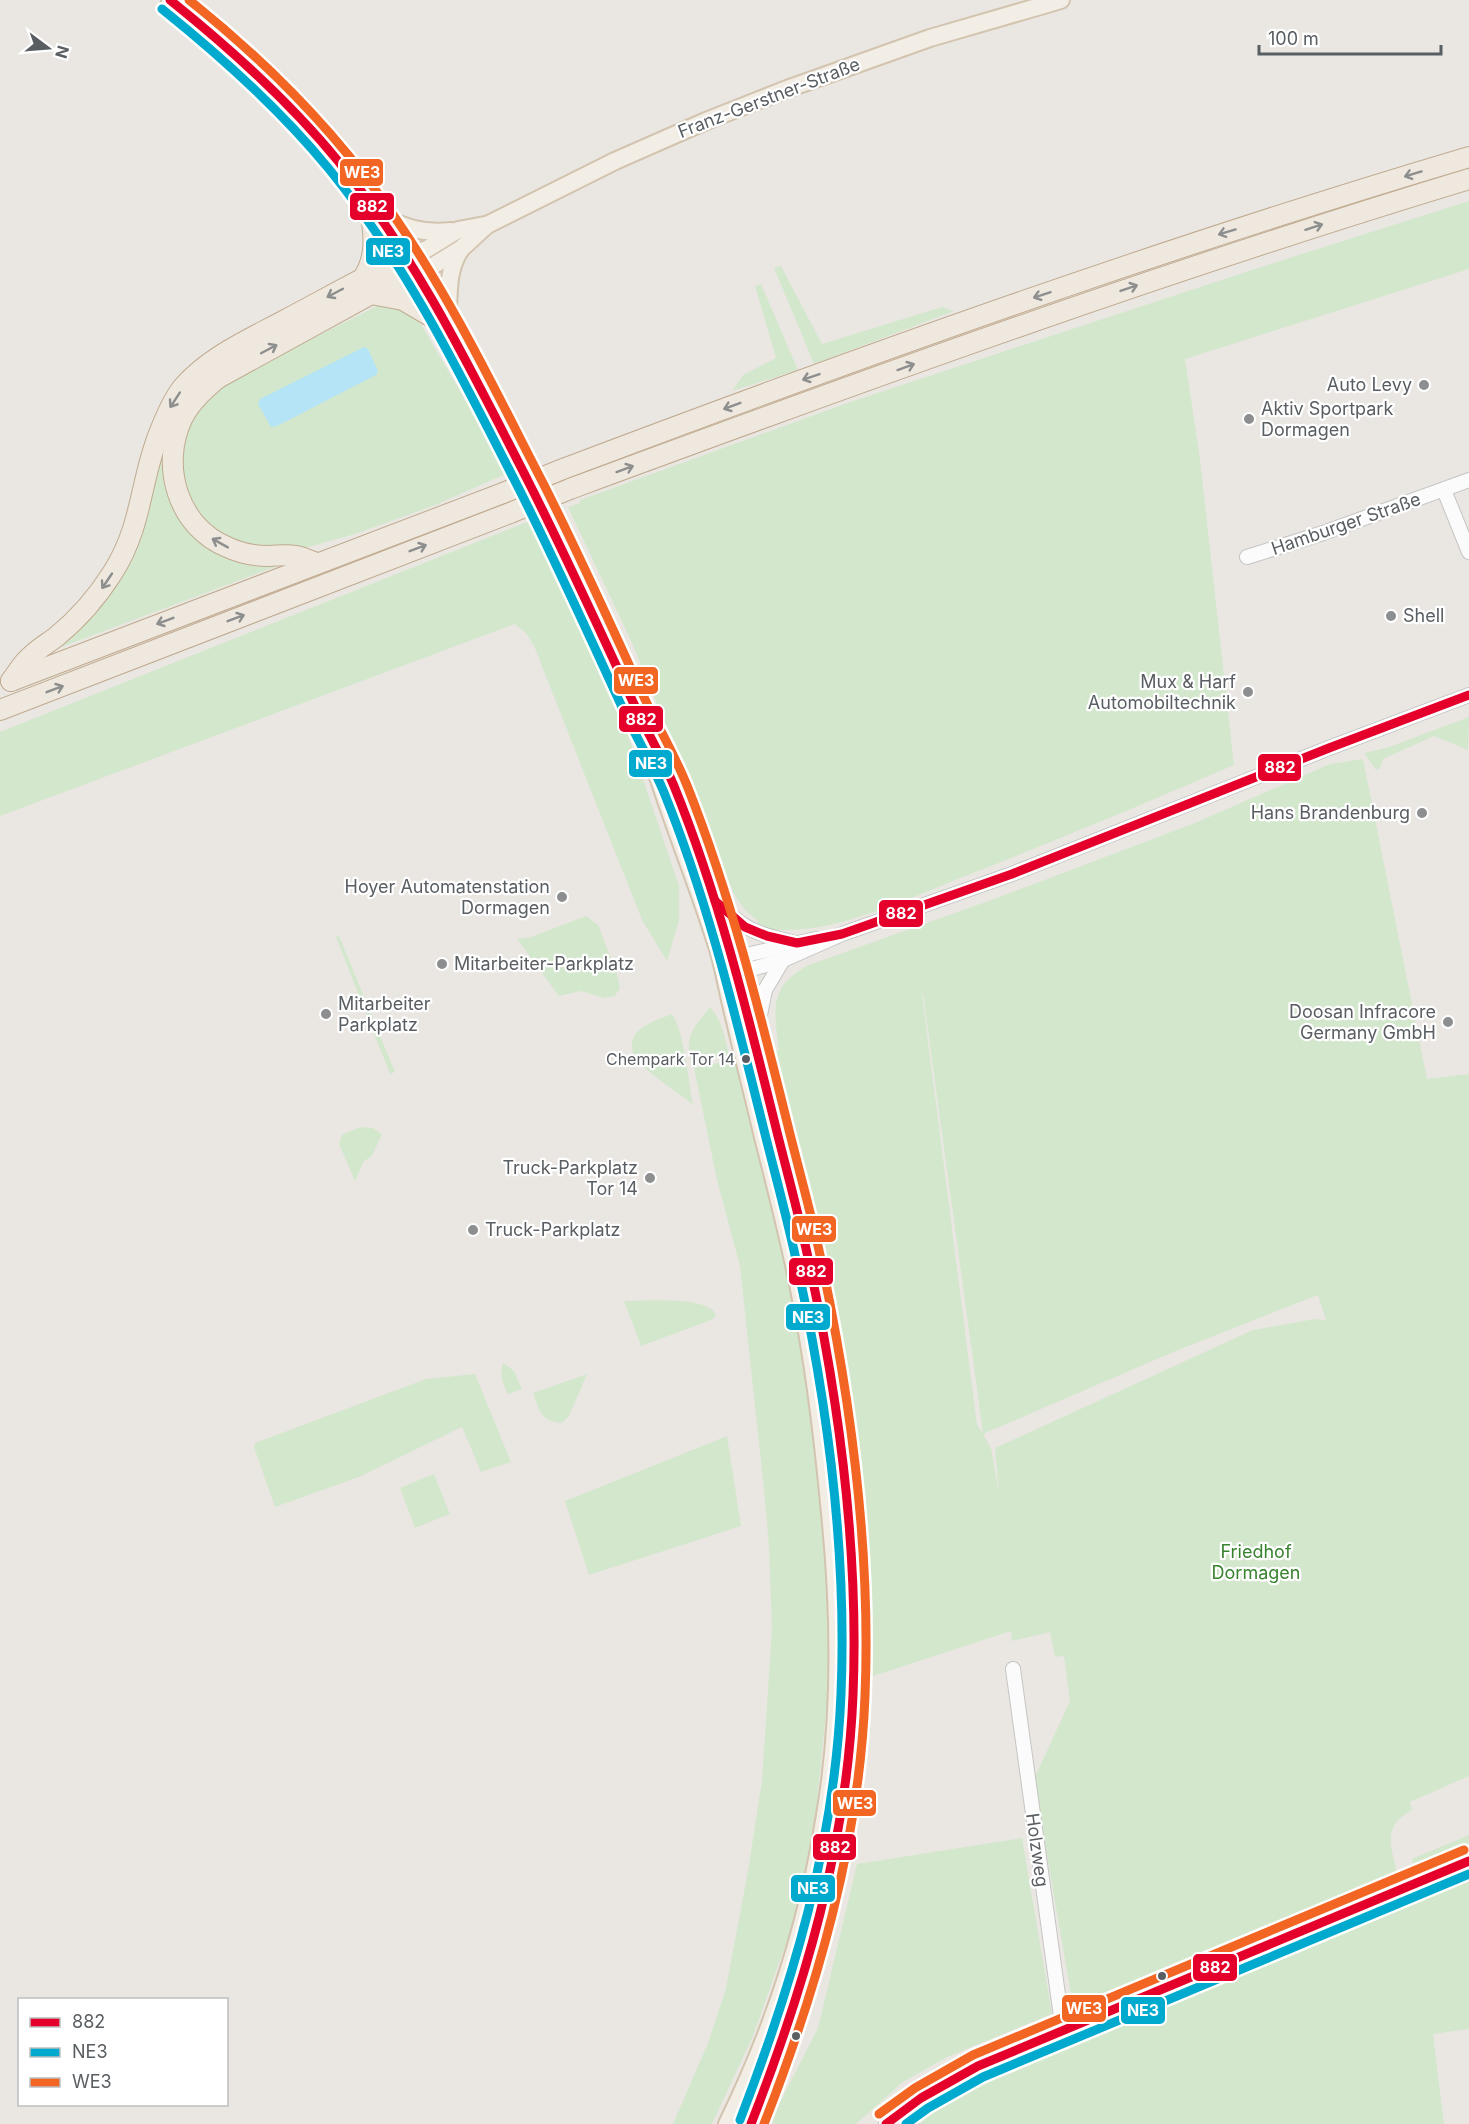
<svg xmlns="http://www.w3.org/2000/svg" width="1469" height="2124" font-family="Inter,sans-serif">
	<rect width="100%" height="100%" fill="#eae7e3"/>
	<g fill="#d3e7cc" fill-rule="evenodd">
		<path d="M1469,201V269L1185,359L1200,459L1234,765C1146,803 1058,840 968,875C908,898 822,942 758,927V921L745,910L734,894L633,645L568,507L580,503V500L853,401L1261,267Z"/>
		<path d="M781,266L822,344L942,307L954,311L814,364L774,268Z"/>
		<path d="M761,284L798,370L732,391L743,375L776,358L755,286Z"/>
		<path d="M381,304L409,311L419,321L508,473L433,506L355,534L294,551L228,543L197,517L178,479L187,420L224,383Z"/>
		<path d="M177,415L187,523L285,563L43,654L104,598L167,430Z"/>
		<path d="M532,520L587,632L625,726L679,886V920L667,961L642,920L534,646L526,633L515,624L0,816V732Z"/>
		<path d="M1469,717L1468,750L1434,736L1383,759L1380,768L1376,770L1364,753L1389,747Z"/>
		<path d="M1363,759L1427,1079L1469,1074V1776L1410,1802L1412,1810C1380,1827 1392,1848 1398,1877L1074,2012L1034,1779L1070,1701L1064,1656L1055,1657L1050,1632L1012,1641L1011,1631L873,1676L828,1693L816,1811L806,1864L791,1929L753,2036L712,2124H673L708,2043L726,1988L748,1871L762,1780L772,1629L769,1546L764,1490L740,1266L717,1180L694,1068L779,1050C774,1010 768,986 809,965L994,899L1195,823L1330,764ZM922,994H923L983,1433L977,1425ZM1318,1295L1326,1320L1315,1319L1253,1330L995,1448L999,1494L991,1448L983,1434L1178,1350Z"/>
		<path d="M586,916L598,925L617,974L620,988L615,996L604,998L581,991L559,996L517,939L531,937Z"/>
		<path d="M339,936L395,1072L390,1074L336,937Z"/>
		<path d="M710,1007C722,1020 725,1038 729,1056L691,1063C685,1033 693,1029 710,1007Z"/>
		<path d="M672,1014C685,1034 688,1081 693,1105C677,1091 646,1073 635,1057C632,1052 631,1044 633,1039C638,1025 660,1019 672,1014Z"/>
		<path d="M360,1127L373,1128L382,1134L372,1156L364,1161L355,1181L339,1144L342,1135Z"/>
		<path d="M624,1301C642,1301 712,1295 716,1316L711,1320L641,1346Z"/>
		<path d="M503,1363L514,1371L522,1389L508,1394C503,1383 499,1375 503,1363Z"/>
		<path d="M475,1374L511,1462L481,1472L462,1427L359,1477L275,1507L254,1447L255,1443L426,1379Z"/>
		<path d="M587,1374L569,1416L562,1423C541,1422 539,1410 533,1393Z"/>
		<path d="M727,1436L741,1526L589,1575L565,1501Z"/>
		<path d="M434,1474L450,1514L415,1528L400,1488Z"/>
		<path d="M1469,1835V1847L1415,1869L1412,1859Z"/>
		<path d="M1022,1838L1052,2014L947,2057L903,2082L856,2124H769L818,2028L857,1864Z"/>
		<path d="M1469,1873V2029L1433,2034L1444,2124H914L943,2101L958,2093L956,2089L984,2074L1135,2011L1148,2008Z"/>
	</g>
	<path fill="#b5e4f7" d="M364,347L368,349L378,371L376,375L277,426L271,427L258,404L260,399Z"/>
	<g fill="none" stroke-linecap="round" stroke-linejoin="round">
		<g stroke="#c5c5c4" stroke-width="16">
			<g id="minor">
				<path d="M1444,490L1469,552"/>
				<path d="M1247,557L1323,533L1469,480"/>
				<path d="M715,901C742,928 755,934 792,942"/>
				<path d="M724,960L816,939"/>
				<path d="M728,976L783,960L842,934L1012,874L1329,748L1469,695"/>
				<path d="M755,1040L765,990L783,960"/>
				<path d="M1013,1669L1063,2031"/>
				<path d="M886,2124L921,2098L978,2066L1469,1861"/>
			</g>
		</g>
		<g stroke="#d3c4af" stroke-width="20">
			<g id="major">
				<path d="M170,0C239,54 306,117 359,188C430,281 480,388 533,491C569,560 601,631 633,702C646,730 662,757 674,786C695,840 715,895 731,951C747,1007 760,1064 774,1120C788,1177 804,1233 815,1290C841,1422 858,1561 853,1696C847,1845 807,1987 751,2124"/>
				<path d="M379,215C406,228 421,234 451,231"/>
				<path d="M406,257L427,249L458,230L485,225"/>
				<path d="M417,274L436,264L462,248L487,225L615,161L706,121L787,89L930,38L1061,0"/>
				<path d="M447,326C450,299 445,272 461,249"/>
				<path d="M652,758C672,823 699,887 719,952C725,974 729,998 735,1021C744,1060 754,1098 763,1137C776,1188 789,1238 799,1289C814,1362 823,1438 830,1513C840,1613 842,1715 825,1815C808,1923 775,2026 727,2124"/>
			</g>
		</g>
		<g stroke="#c1ab90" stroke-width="22">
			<g id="highway">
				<path d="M363,278C379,254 373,228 369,201"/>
				<path d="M371,294L403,300L447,326"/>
				<path d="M563,469C862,356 1162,248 1469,157"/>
				<path d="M570,489C867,379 1165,271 1469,179"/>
				<path d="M317,563C310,561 303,557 295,556C287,554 277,556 268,556C254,556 240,553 227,547C178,527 160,466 182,419C190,402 204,390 218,378L371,294L417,274"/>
				<path d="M11,681C17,673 23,662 31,656C38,649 48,643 56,637C78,619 98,596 113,572C143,525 140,479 160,431C166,416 173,399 183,387C210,356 250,339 285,320C325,299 365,276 406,257"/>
				<path d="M11,681L503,493"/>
				<path d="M0,710L510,513"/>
			</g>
		</g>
		<use href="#minor" stroke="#fcfbfb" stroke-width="14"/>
		<use href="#major" stroke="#f2eee6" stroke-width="16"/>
		<use href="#highway" stroke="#eee8df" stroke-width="20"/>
		<g stroke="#c1ab90" stroke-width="22" stroke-linecap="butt">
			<g id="highway-bridge">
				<path d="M503,493L563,469"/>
				<path d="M510,513L570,489"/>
			</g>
		</g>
		<use href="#highway-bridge" stroke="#eee8df" stroke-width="20"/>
		<g stroke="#fff" stroke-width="14">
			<g id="bus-1">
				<path d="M170,0C231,49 289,101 338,161C417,258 471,370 528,481C565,554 599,628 633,702C646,730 662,757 674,786C718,894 746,1007 774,1120C786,1169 800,1218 810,1267C840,1407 859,1552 853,1695C847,1844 805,1986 751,2124"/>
				<path d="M715,901L745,927L767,936L797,943L842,934L1012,874L1329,748L1469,695"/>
				<path d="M886,2124L921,2098L978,2066L1469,1861"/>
			</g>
		</g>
		<g stroke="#fff" stroke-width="14">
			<g id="bus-2">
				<path d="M162,9C223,58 280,109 329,169C408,266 462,378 518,487C555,560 588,633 622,707C635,735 651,762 663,790C707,898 734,1010 762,1122C774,1171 788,1220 798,1269C828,1407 847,1552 841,1694C835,1842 793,1983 740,2120"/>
				<path d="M906,2124L928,2108L983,2077L1469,1874"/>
			</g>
		</g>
		<g stroke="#fff" stroke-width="14">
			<g id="bus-3">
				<path d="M189,0C268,63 339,135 396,219C453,302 497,394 543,483C578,552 610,623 642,693C657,725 675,755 688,788C731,897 759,1009 787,1122C799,1171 813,1219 823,1269C852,1408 871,1553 865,1696C859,1844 818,1986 764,2124"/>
				<path d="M879,2114L915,2088L973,2055L1464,1850"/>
			</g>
		</g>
		<use href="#bus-1" stroke="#e4002b" stroke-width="9"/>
		<use href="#bus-2" stroke="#00a9ce" stroke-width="9"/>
		<use href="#bus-3" stroke="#f26522" stroke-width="9"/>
	</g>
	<defs><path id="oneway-shaft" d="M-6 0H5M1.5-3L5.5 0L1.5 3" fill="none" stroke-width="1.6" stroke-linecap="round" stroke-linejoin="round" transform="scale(1.5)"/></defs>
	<g stroke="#8d8e8e">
		<use href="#oneway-shaft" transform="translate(1413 174) rotate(163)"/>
		<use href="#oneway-shaft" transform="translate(1314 227) rotate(-18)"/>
		<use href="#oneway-shaft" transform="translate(1227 232) rotate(163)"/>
		<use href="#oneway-shaft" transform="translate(1129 288) rotate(-19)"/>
		<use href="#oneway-shaft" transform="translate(335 293) rotate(152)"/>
		<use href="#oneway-shaft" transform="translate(1042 295) rotate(162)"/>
		<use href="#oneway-shaft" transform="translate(269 349) rotate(-28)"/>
		<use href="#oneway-shaft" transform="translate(906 367) rotate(-20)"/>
		<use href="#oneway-shaft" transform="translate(811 377) rotate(161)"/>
		<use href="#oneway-shaft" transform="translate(175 400) rotate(123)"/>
		<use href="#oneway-shaft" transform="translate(732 406) rotate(160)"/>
		<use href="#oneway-shaft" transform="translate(625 469) rotate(-20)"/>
		<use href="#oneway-shaft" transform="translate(220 543) rotate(-151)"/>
		<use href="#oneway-shaft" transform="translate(418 548) rotate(-21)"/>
		<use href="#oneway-shaft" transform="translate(107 581) rotate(124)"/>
		<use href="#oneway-shaft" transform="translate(236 618) rotate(-21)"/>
		<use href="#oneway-shaft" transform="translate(165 621) rotate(159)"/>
		<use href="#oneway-shaft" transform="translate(55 689) rotate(-21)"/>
	</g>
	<g fill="#8c8e8f" stroke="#fff" stroke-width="2">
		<circle cx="1424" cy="385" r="6"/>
		<circle cx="1249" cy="419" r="6"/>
		<circle cx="1391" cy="616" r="6"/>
		<circle cx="1248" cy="692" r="6"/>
		<circle cx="1422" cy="813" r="6"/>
		<circle cx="562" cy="897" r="6"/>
		<circle cx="442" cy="964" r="6"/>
		<circle cx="326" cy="1014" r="6"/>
		<circle cx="1448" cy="1022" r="6"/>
		<circle cx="650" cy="1178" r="6"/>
		<circle cx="473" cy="1230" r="6"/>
	</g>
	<g fill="#595e62" stroke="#fff" stroke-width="2">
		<circle cx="746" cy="1059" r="5"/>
		<circle cx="1162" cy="1976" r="5"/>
		<circle cx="796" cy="2036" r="5"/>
	</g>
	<g text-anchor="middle" stroke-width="4.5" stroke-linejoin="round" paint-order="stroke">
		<g font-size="16" fill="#595e62" stroke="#fff" text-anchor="end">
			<text x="735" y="1065">Chempark Tor 14</text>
		</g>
		<g font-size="18" fill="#595e62" stroke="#fff">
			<text transform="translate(769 98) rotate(-21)" y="6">Franz-Gerstner-Straße</text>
			<text transform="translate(1346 524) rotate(-19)" y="6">Hamburger Straße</text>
			<text transform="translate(1037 1850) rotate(82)" y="6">Holzweg</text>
		</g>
		<g font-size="18" fill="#595e62" stroke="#fff" text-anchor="end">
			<text x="1412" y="391">Auto Levy</text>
			<text x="1261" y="415" text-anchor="start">Aktiv Sportpark<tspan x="1261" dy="21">Dormagen</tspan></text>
			<text x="1403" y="622" text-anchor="start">Shell</text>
			<text x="1236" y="688">Mux &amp; Harf<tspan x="1236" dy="21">Automobiltechnik</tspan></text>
			<text x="1410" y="819">Hans Brandenburg</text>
			<text x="550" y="893">Hoyer Automatenstation<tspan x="550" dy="21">Dormagen</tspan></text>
			<text x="454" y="970" text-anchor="start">Mitarbeiter-Parkplatz</text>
			<text x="338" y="1010" text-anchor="start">Mitarbeiter<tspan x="338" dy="21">Parkplatz</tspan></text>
			<text x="1436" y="1018">Doosan Infracore<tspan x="1436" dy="21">Germany GmbH</tspan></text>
			<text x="638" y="1174">Truck-Parkplatz<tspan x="638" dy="21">Tor 14</tspan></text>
			<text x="485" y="1236" text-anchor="start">Truck-Parkplatz</text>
		</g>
		<g font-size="18" fill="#37832e" stroke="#fff">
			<text x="1256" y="1558">Friedhof<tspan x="1256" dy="21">Dormagen</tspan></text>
		</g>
	</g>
	<g stroke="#fff" stroke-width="2">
		<rect x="339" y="158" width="45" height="29" rx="6" fill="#f26522"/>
		<rect x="349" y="192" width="46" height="29" rx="6" fill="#e4002b"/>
		<rect x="365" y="237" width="46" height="29" rx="6" fill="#00a9ce"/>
		<rect x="613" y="666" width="46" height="29" rx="6" fill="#f26522"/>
		<rect x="618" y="705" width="46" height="28" rx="6" fill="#e4002b"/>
		<rect x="628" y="749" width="45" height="29" rx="6" fill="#00a9ce"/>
		<rect x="1257" y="753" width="45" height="29" rx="6" fill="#e4002b"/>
		<rect x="878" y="899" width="46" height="29" rx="6" fill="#e4002b"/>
		<rect x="791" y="1215" width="46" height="28" rx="6" fill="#f26522"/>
		<rect x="788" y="1257" width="46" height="29" rx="6" fill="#e4002b"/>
		<rect x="785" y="1303" width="46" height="28" rx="6" fill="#00a9ce"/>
		<rect x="832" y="1789" width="45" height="28" rx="6" fill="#f26522"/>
		<rect x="812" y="1833" width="45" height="28" rx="6" fill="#e4002b"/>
		<rect x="790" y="1874" width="46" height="29" rx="6" fill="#00a9ce"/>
		<rect x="1192" y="1953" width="46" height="29" rx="6" fill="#e4002b"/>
		<rect x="1061" y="1994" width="46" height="29" rx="6" fill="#f26522"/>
		<rect x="1120" y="1996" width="46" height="29" rx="6" fill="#00a9ce"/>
	</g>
	<g font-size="16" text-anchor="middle" font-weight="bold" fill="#fff">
		<text x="362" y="178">WE3</text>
		<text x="372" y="212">882</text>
		<text x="388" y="257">NE3</text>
		<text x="636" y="686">WE3</text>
		<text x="641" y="725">882</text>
		<text x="651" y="769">NE3</text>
		<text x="1280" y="773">882</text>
		<text x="901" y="919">882</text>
		<text x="814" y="1235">WE3</text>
		<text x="811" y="1277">882</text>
		<text x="808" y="1323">NE3</text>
		<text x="855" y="1809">WE3</text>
		<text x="835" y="1853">882</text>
		<text x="813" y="1894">NE3</text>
		<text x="1215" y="1973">882</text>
		<text x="1084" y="2014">WE3</text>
		<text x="1143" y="2016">NE3</text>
	</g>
	<rect x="18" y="1998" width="210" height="108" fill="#ffffff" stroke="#bdbfc0" stroke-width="1.5"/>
	<rect x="30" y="2018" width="30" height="9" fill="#e4002b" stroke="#bdbfc0" stroke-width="1.5"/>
	<text x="72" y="2028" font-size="18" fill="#595e62">882</text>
	<rect x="30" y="2048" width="30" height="9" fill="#00a9ce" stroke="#bdbfc0" stroke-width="1.5"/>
	<text x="72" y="2058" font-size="18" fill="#595e62">NE3</text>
	<rect x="30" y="2078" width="30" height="9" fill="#f26522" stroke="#bdbfc0" stroke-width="1.5"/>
	<text x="72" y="2088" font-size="18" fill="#595e62">WE3</text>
	<g transform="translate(48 48) rotate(106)" stroke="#ffffff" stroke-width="4.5" paint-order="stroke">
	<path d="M0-4.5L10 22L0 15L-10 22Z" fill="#595e62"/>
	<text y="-9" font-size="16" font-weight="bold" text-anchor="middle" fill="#595e62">N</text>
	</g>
	<path d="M1259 45v9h182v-9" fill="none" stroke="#595e62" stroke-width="3"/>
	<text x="1268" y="45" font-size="18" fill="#595e62" stroke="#ffffff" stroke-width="4.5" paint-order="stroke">100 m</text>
</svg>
